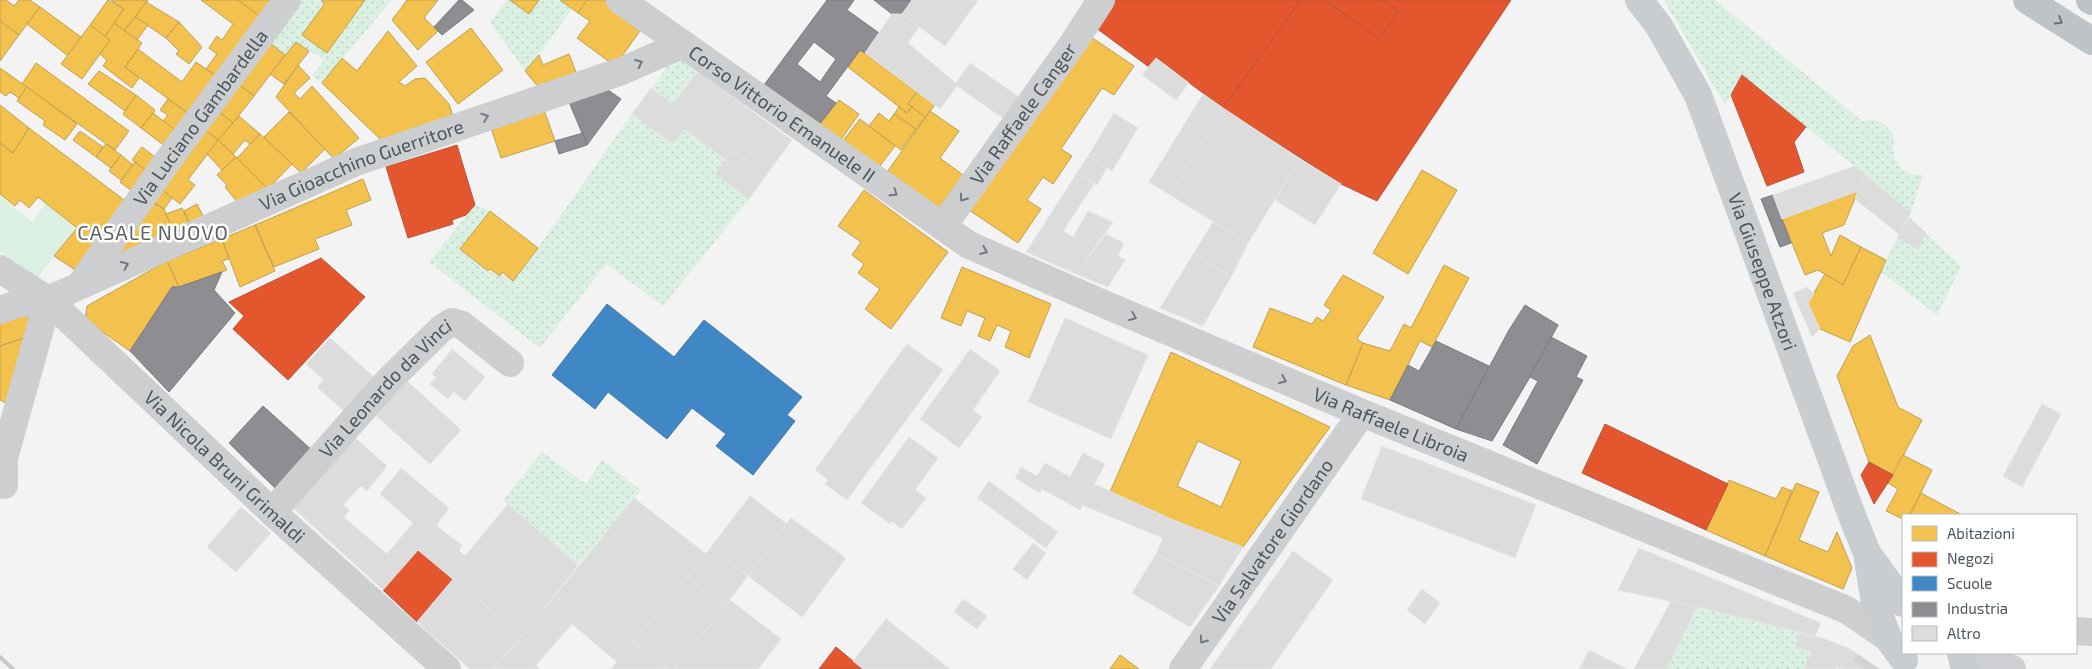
<svg xmlns="http://www.w3.org/2000/svg" width="2092" height="669" font-family="'Exo 2',sans-serif">
	<defs>
		<pattern id="grass-dots" width="8" height="8" patternUnits="userSpaceOnUse" patternTransform="scale(1.25)"><rect width="8" height="8" fill="#daf0e2"/><path d="M2 2h.1M6 6h.1" fill="none" stroke="#bdd0c4" stroke-width="1.8" stroke-linecap="round"/></pattern>
	</defs>
	<rect width="100%" height="100%" fill="#f3f3f3"/>
	<g fill="url(#grass-dots)">
		<path d="M300,0H392L322,83L312,76L324,60L296,42L285,55L270,43Z"/>
		<path d="M507,0H560L572,9L539,55L525,71L490,22Z"/>
		<path d="M1664,0H1715L1862,121C1879,119 1884,121 1894,136C1891,158 1897,175 1923,175L1911,212L1742,75L1725,105Z"/>
		<path d="M675,55L698,71L673,104L652,88Z"/>
		<path d="M632,114L673,144L684,129L726,160L715,174L749,199L663,306L606,264L540,348L429,262L475,205L490,211L460,249L488,271L513,280C555,227 592,169 632,114Z"/>
		<path d="M1926,233L1961,266L1937,315L1881,272L1897,238L1917,250Z"/>
		<path d="M542,452L586,484L602,460L641,490L578,565L503,500Z"/>
		<path d="M1697,607L1800,633L1795,646L1811,652L1804,669H1667Z"/>
	</g>
	<path fill="#daf0e2" d="M0,196L32,222L46,203L75,229L38,277L0,251Z"/>
	<g fill="#f2c14e" stroke="#c0a153" fill-rule="evenodd">
		<path d="M0,0H6L14,6L19,0H30L40,7L19,35L0,21Z"/>
		<path d="M108,0L124,9L105,37L90,25Z"/>
		<path d="M111,0H148L124,31L114,23L124,9Z"/>
		<path d="M201,0H238L265,20L222,80L206,69L217,54L209,48L217,36L222,40L233,24Z"/>
		<path d="M238,0H278L265,20Z"/>
		<path d="M321,0H365L327,53L302,35L325,3Z"/>
		<path d="M407,0H438L424,18L438,31L418,50L392,20Z"/>
		<path d="M510,0H539L529,14Z"/>
		<path d="M560,0H587L578,13Z"/>
		<path d="M587,0H604L642,28L615,66L577,38L590,21L578,13Z"/>
		<path d="M146,2L179,22L166,38L135,17Z"/>
		<path d="M40,7L81,37L68,56L27,24Z"/>
		<path d="M135,17L148,25L137,40L124,31Z"/>
		<path d="M0,21L19,35L0,61Z"/>
		<path d="M179,22L202,47L189,64L176,54L179,51L166,38Z"/>
		<path d="M114,23L142,43L125,67L139,78L132,88L103,66L107,60L100,54L110,40L105,37Z"/>
		<path d="M90,25L110,40L82,79L61,64Z"/>
		<path d="M471,28L503,70L458,104L426,62Z"/>
		<path d="M388,31L417,66L399,82L405,86L415,79L425,78L449,104L453,116L382,141L322,83L342,58L357,71Z"/>
		<path d="M1088,35L1134,66L1114,95L1102,88L1061,149L1072,156L1053,184L1043,177L1027,200L1041,209L1018,243L969,210Z"/>
		<path d="M265,39L285,55L254,96L234,81Z"/>
		<path d="M296,42L309,51L284,84L270,74Z"/>
		<path d="M138,49L182,82L196,62L222,80L194,118L125,67Z"/>
		<path d="M860,50L917,92L908,104L912,107L907,113L848,67Z"/>
		<path d="M569,54L577,75L540,89L525,71L539,55L543,65Z"/>
		<path d="M36,63L129,131L115,150L22,84Z"/>
		<path d="M298,65L310,78L294,93L300,99L312,86L359,138L334,159L276,97Z"/>
		<path d="M0,68L27,87L19,98L10,92L6,96L0,92Z"/>
		<path d="M99,71L136,95L125,111L88,84Z"/>
		<path d="M234,81L254,96L233,123L214,108Z"/>
		<path d="M27,87L77,124L65,140L43,125L45,121L17,101Z"/>
		<path d="M917,92L935,105L925,117L908,104Z"/>
		<path d="M136,95L155,110L141,128L123,114Z"/>
		<path d="M168,99L194,118L182,135L163,121L168,115L160,110Z"/>
		<path d="M839,100L859,114L840,141L819,125Z"/>
		<path d="M0,105L29,128L13,153L0,143Z"/>
		<path d="M543,107L555,141L501,158L490,125Z"/>
		<path d="M899,107L907,113L912,107L925,117L916,129L894,114Z"/>
		<path d="M214,108L233,123L218,140L200,126Z"/>
		<path d="M930,111L959,131L940,158L963,175L936,212L885,175Z"/>
		<path d="M289,112L325,149L301,173L264,137Z"/>
		<path d="M153,113L182,135L170,150L141,128Z"/>
		<path d="M879,113L889,121L894,114L916,129L901,150L869,126Z"/>
		<path d="M239,116L260,134L250,144L245,140L233,154L218,140Z"/>
		<path d="M860,119L895,146L877,170L842,142Z"/>
		<path d="M200,126L218,140L188,180L195,185L180,204L157,186Z"/>
		<path d="M29,128L128,203L80,273L54,256L77,228L38,197L29,208L20,200L15,206L0,194V143L13,153Z"/>
		<path d="M80,131L103,147L96,157L73,140Z"/>
		<path d="M260,134L292,164L268,189L236,159Z"/>
		<path d="M218,140L236,157L222,170L207,154Z"/>
		<path d="M106,144L121,155L111,168L96,157Z"/>
		<path d="M142,147L159,160L149,173L132,160Z"/>
		<path d="M121,155L133,165L121,180L109,171Z"/>
		<path d="M236,157L268,189L238,203L225,187L227,185L217,175Z"/>
		<path d="M135,162L152,175L137,195L120,182Z"/>
		<path d="M1422,170L1457,190L1408,274L1373,253Z"/>
		<path d="M363,179L371,200L346,210L352,225L315,239L319,249L274,267L255,225Z"/>
		<path d="M157,186L172,198L164,209L150,200Z"/>
		<path d="M864,190L948,252L891,329L865,309L880,289L858,273L864,264L852,255L861,242L838,226Z"/>
		<path d="M1858,191L1844,225L1822,233L1831,256L1840,235L1861,247L1843,285L1818,270L1805,275L1782,219Z"/>
		<path d="M143,202L158,205L164,209L173,230L110,258Z"/>
		<path d="M197,204L204,218L189,223L184,211Z"/>
		<path d="M182,208L189,223L173,230L166,214Z"/>
		<path d="M490,211L538,248L513,281L502,272L500,276L490,269L488,271L460,249Z"/>
		<path d="M255,225L275,271L240,287L222,239Z"/>
		<path d="M222,239L229,259L222,261L227,270L179,287L167,261Z"/>
		<path d="M1861,247L1886,260L1850,342L1820,329L1808,303L1825,274L1843,285Z"/>
		<path d="M167,261L179,287H172L130,351L85,320L87,306Z"/>
		<path d="M1444,265L1469,278L1432,347L1420,341L1390,400L1346,385L1363,343L1390,351L1404,324L1411,328Z"/>
		<path d="M962,267L1051,304L1029,358L1005,347L1011,331L997,325L990,341L978,336L985,318L967,311L961,326L941,318Z"/>
		<path d="M1343,275L1384,297L1357,339L1363,343L1346,385L1253,347L1270,308L1312,324L1317,317L1323,321L1331,310L1324,305Z"/>
		<path d="M26,310L34,335L0,346V319Z"/>
		<path d="M34,335L12,406L0,400V346Z"/>
		<path d="M1870,335L1898,407L1922,420L1893,475L1869,462L1837,376L1853,346Z"/>
		<path d="M1171,352L1330,427L1243,547L1171,519L1110,492ZM1198,441L1241,461L1221,507L1177,486Z"/>
		<path d="M1903,455L1932,470L1910,515H1903V519L1886,511L1898,489L1888,483Z"/>
		<path d="M1729,480L1776,499L1782,487L1792,491L1765,556L1706,530Z"/>
		<path d="M1796,483L1819,492L1799,540L1828,552L1837,532L1852,568L1843,589L1765,556Z"/>
		<path d="M1921,493L1962,515H1910Z"/>
		<path d="M1120,655L1139,669H1110Z"/>
	</g>
	<g fill="#e4572e" stroke="#b6563c">
		<path d="M1109,0H1301L1223,108L1156,58L1149,67L1092,25Z"/>
		<path d="M1301,0H1324L1379,38L1399,11L1381,0H1511L1377,201L1341,184L1223,108Z"/>
		<path d="M1324,0H1381L1399,11L1379,38Z"/>
		<path d="M1742,75L1806,127L1794,142L1804,172L1767,186L1731,95Z"/>
		<path d="M457,145L475,205L466,215L452,220L453,224L408,238L386,167Z"/>
		<path d="M321,258L365,297L288,380L233,329L244,316L229,302Z"/>
		<path d="M1605,424L1728,484L1706,530L1582,473Z"/>
		<path d="M1869,462L1893,475L1874,504L1861,475Z"/>
		<path d="M418,550L454,578L417,622L383,590Z"/>
		<path d="M836,647L853,661L863,669H819Z"/>
	</g>
	<path fill="#3f88c5" stroke="#4379a6" d="M607,304L674,357L704,320L802,397L787,415L795,421L753,475L716,446L726,434L692,408L667,439L608,392L595,409L552,375Z"/>
	<g fill="#8d8d92" stroke="#797c82" fill-rule="evenodd">
		<path d="M459,0H462L474,10L442,35L434,27Z"/>
		<path d="M827,0H854L847,10L879,33L865,53L860,50L826,96L836,103L819,125L764,85ZM814,42L836,59L820,82L797,64Z"/>
		<path d="M874,0H912L902,14H892Z"/>
		<path d="M601,85L621,99L587,145L566,95Z"/>
		<path d="M583,133L587,145L559,154L555,141Z"/>
		<path d="M1773,195L1791,243L1780,247L1761,199Z"/>
		<path d="M222,272L214,290L235,313L169,392L130,351L172,287H179Z"/>
		<path d="M1525,305L1558,325L1530,377L1492,441L1456,429L1509,330Z"/>
		<path d="M1551,337L1587,356L1576,377L1583,380L1537,464L1503,445L1538,381L1530,377Z"/>
		<path d="M1436,341L1489,366L1456,429L1390,400L1408,365L1419,371Z"/>
		<path d="M263,406L314,452L278,491L229,443Z"/>
	</g>
	<g fill="#dcdcdd" stroke="#e4e5e6">
		<path d="M912,0H978L945,46L902,14Z"/>
		<path d="M892,14H902L919,27L908,43L958,85L940,109L865,53Z"/>
		<path d="M1156,58L1189,83L1176,100L1142,75Z"/>
		<path d="M970,63L1022,99L1007,121L957,86L958,85L956,83Z"/>
		<path d="M698,71L771,125L745,161L732,151L726,160L684,129L673,144L632,114L651,88L673,104Z"/>
		<path d="M1203,94L1223,108L1170,195L1149,182Z"/>
		<path d="M1223,108L1300,159L1248,243L1170,195Z"/>
		<path d="M1114,113L1138,128L1112,171L1088,156Z"/>
		<path d="M771,125L792,140L749,199L715,174L732,151L745,161Z"/>
		<path d="M1088,156L1107,168L1097,185L1077,173Z"/>
		<path d="M1300,159L1341,184L1315,225L1275,200Z"/>
		<path d="M1855,166L1864,174L1858,191L1782,219L1773,195Z"/>
		<path d="M1077,173L1094,184L1063,231L1073,237L1088,211L1113,222L1076,274L1026,252Z"/>
		<path d="M1864,174L1911,212L1899,234L1855,199Z"/>
		<path d="M1909,217L1926,233L1918,250L1897,238Z"/>
		<path d="M1213,222L1248,243L1231,277L1194,253Z"/>
		<path d="M1106,234L1124,243L1118,256L1125,260L1108,287L1076,274Z"/>
		<path d="M1194,253L1231,277L1203,326L1160,308Z"/>
		<path d="M1807,287L1814,294L1808,303L1820,329L1812,337L1793,293Z"/>
		<path d="M1065,318L1148,355L1111,439L1028,402Z"/>
		<path d="M330,338L374,377L344,411L317,387L324,380L306,364Z"/>
		<path d="M907,344L943,370L847,500L825,484L828,480L815,470Z"/>
		<path d="M452,349L485,377L465,401L454,392L448,399L430,384L436,377L432,374Z"/>
		<path d="M970,349L1000,371L973,410L982,417L959,448L920,419Z"/>
		<path d="M405,379L461,430L430,464L374,414Z"/>
		<path d="M2042,404L2061,414L2022,487L2003,476Z"/>
		<path d="M353,436L387,466L367,491L361,486L343,505L350,510L344,517L387,554L413,523L380,494L401,468L449,508L418,550L383,590L291,506Z"/>
		<path d="M909,437L938,458L915,490L926,498L902,529L891,521L890,524L861,503Z"/>
		<path d="M1382,446L1536,505L1515,558L1361,499Z"/>
		<path d="M1083,453L1105,464L1080,510L1042,489L1040,493L1015,478L1021,467L1037,476L1045,463L1070,477Z"/>
		<path d="M989,481L1000,489L988,506L977,498Z"/>
		<path d="M1094,484L1171,519L1163,538L1082,505Z"/>
		<path d="M1000,489L1044,522L1032,538L988,506Z"/>
		<path d="M750,496L787,524L748,576L710,548Z"/>
		<path d="M634,498L706,554L617,662L572,624L536,665L514,646Z"/>
		<path d="M508,504L578,565L522,637L418,550L435,525L462,545L459,550L465,556Z"/>
		<path d="M241,507L271,533L236,572L207,547Z"/>
		<path d="M791,518L846,558L802,617L748,576Z"/>
		<path d="M1171,519L1243,547L1219,586L1156,554Z"/>
		<path d="M1044,522L1058,532L1046,548L1032,538Z"/>
		<path d="M1033,543L1046,553L1027,580L1013,569Z"/>
		<path d="M710,548L748,576L725,606L687,577Z"/>
		<path d="M1639,548L1821,623L1815,636L1697,607L1618,590Z"/>
		<path d="M1293,551L1333,580L1271,669H1210Z"/>
		<path d="M1156,554L1219,586L1190,627L1132,593Z"/>
		<path d="M687,577L725,606L675,669H667L633,642Z"/>
		<path d="M454,578L522,637L493,669H470L417,622Z"/>
		<path d="M1422,589L1440,603L1425,624L1407,610Z"/>
		<path d="M963,599L987,616L977,629L954,612Z"/>
		<path d="M730,600L781,639L758,669H675Z"/>
		<path d="M1671,601L1697,607L1667,669H1634Z"/>
		<path d="M886,619L950,669H863L853,661Z"/>
		<path d="M1800,633L1823,638L1850,649L1841,669L1836,667V669H1804L1811,652L1795,646Z"/>
		<path d="M633,642L667,669H611Z"/>
		<path d="M514,646L536,665L540,669H493Z"/>
		<path d="M1850,649L1869,662L1880,669H1841Z"/>
		<path d="M1589,650L1627,669H1579Z"/>
	</g>
	<g fill="none" stroke-linecap="round" stroke-linejoin="round">
		<path stroke="#d1d3d5" stroke-width="28" stroke-dasharray="28 14" stroke-linecap="butt" d="M1864,669L1869,662"/>
		<g stroke="#cdced0" stroke-width="28">
			<path id="s1" d="M620,0L969,245L1099,302L1362,413L1847,610L1888,638"/>
			<path id="s2" d="M943,226L1074,42L1101,0"/>
			<path id="s3" d="M0,269L48,300L272,512L447,669"/>
			<path id="s4" d="M81,284L169,159L287,0"/>
			<path id="s5" d="M0,310L17,304L48,300L356,162L622,71L683,44"/>
			<path d="M4,485V458L48,300"/>
			<path id="s6" d="M272,512L388,381L442,328L452,322L462,325L510,363"/>
			<path d="M2076,631L2092,632"/>
			<path id="s7" d="M1183,669L1362,413"/>
		</g>
		<path stroke="#cdcfd2" stroke-width="28" d="M1973,653L2012,669"/>
		<g stroke="#c9cdcf" stroke-width="28">
			<path id="s8" d="M1639,0L1659,26L1698,95L1851,513L1867,553L1903,603"/>
			<path d="M1868,560L1875,603L1888,638L1904,660"/>
			<path d="M1961,653L1965,669"/>
		</g>
		<g stroke="#bec3c7" stroke-width="28">
			<path d="M2027,0L2092,41"/>
			<path d="M2090,0L2092,1"/>
		</g>
		<path stroke="#c8c9ca" stroke-width="4" d="M0,657L13,669"/>
	</g>
	<defs><path id="oneway-chevron" d="M-2-3.5L2.5 0L-2 3.5" fill="none" stroke-width="1.6" stroke-linecap="round" stroke-linejoin="round" transform="scale(1.25)"/></defs>
	<use stroke="#687078" href="#oneway-chevron" transform="translate(2059 21) rotate(32)"/>
	<g stroke="#727980">
		<use href="#oneway-chevron" transform="translate(639 63) rotate(-25)"/>
		<use href="#oneway-chevron" transform="translate(485 117) rotate(-19)"/>
		<use href="#oneway-chevron" transform="translate(894 193) rotate(35)"/>
		<use href="#oneway-chevron" transform="translate(963 198) rotate(125)"/>
		<use href="#oneway-chevron" transform="translate(984 251) rotate(24)"/>
		<use href="#oneway-chevron" transform="translate(125 265) rotate(-24)"/>
		<use href="#oneway-chevron" transform="translate(1133 317) rotate(23)"/>
		<use href="#oneway-chevron" transform="translate(1283 380) rotate(23)"/>
		<use href="#oneway-chevron" transform="translate(1203 640) rotate(125)"/>
	</g>
	<g text-anchor="middle" stroke-width="5" stroke-linejoin="round" paint-order="stroke">
		<g font-size="19" fill="#4b555e" stroke="#fff">
			<text dy="7" stroke="none"><textPath href="#s1" startOffset="198">Corso Vittorio Emanuele II</textPath></text>
			<text dy="7" stroke="none"><textPath href="#s2" startOffset="138">Via Raffaele Canger</textPath></text>
			<text dy="7" stroke="none"><textPath href="#s4" startOffset="205">Via Luciano Gambardella</textPath></text>
			<text dy="7" stroke="none"><textPath href="#s5" startOffset="391">Via Gioacchino Guerritore</textPath></text>
			<text dy="7" stroke="none"><textPath href="#s8" startOffset="300">Via Giuseppe Atzori</textPath></text>
			<text dy="7" stroke="none"><textPath href="#s6" startOffset="168">Via Leonardo da Vinci</textPath></text>
			<text dy="7" stroke="none"><textPath href="#s1" startOffset="885">Via Raffaele Libroia</textPath></text>
			<text dy="7" stroke="none"><textPath href="#s3" startOffset="300">Via Nicola Bruni Grimaldi</textPath></text>
			<text dy="7" stroke="none"><textPath href="#s7" startOffset="156">Via Salvatore Giordano</textPath></text>
		</g>
		<g font-size="20" letter-spacing="1" fill="#5f6266" stroke="#fff">
			<text x="153" y="240">CASALE NUOVO</text>
		</g>
	</g>
	<rect x="1902" y="514" width="175" height="140" fill="#ffffff" stroke="#b7bbbf"/>
	<rect x="1912" y="526" width="25" height="15" fill="#f2c14e" stroke="#b7bbbf"/>
	<text x="1947" y="539" font-size="15" fill="#4b555e">Abitazioni</text>
	<rect x="1912" y="552" width="25" height="15" fill="#e4572e" stroke="#b7bbbf"/>
	<text x="1947" y="564" font-size="15" fill="#4b555e">Negozi</text>
	<rect x="1912" y="576" width="25" height="15" fill="#3f88c5" stroke="#b7bbbf"/>
	<text x="1947" y="589" font-size="15" fill="#4b555e">Scuole</text>
	<rect x="1912" y="602" width="25" height="15" fill="#8d8d92" stroke="#b7bbbf"/>
	<text x="1947" y="614" font-size="15" fill="#4b555e">Industria</text>
	<rect x="1912" y="626" width="25" height="15" fill="#dcdcdd" stroke="#b7bbbf"/>
	<text x="1947" y="639" font-size="15" fill="#4b555e">Altro</text>
</svg>
